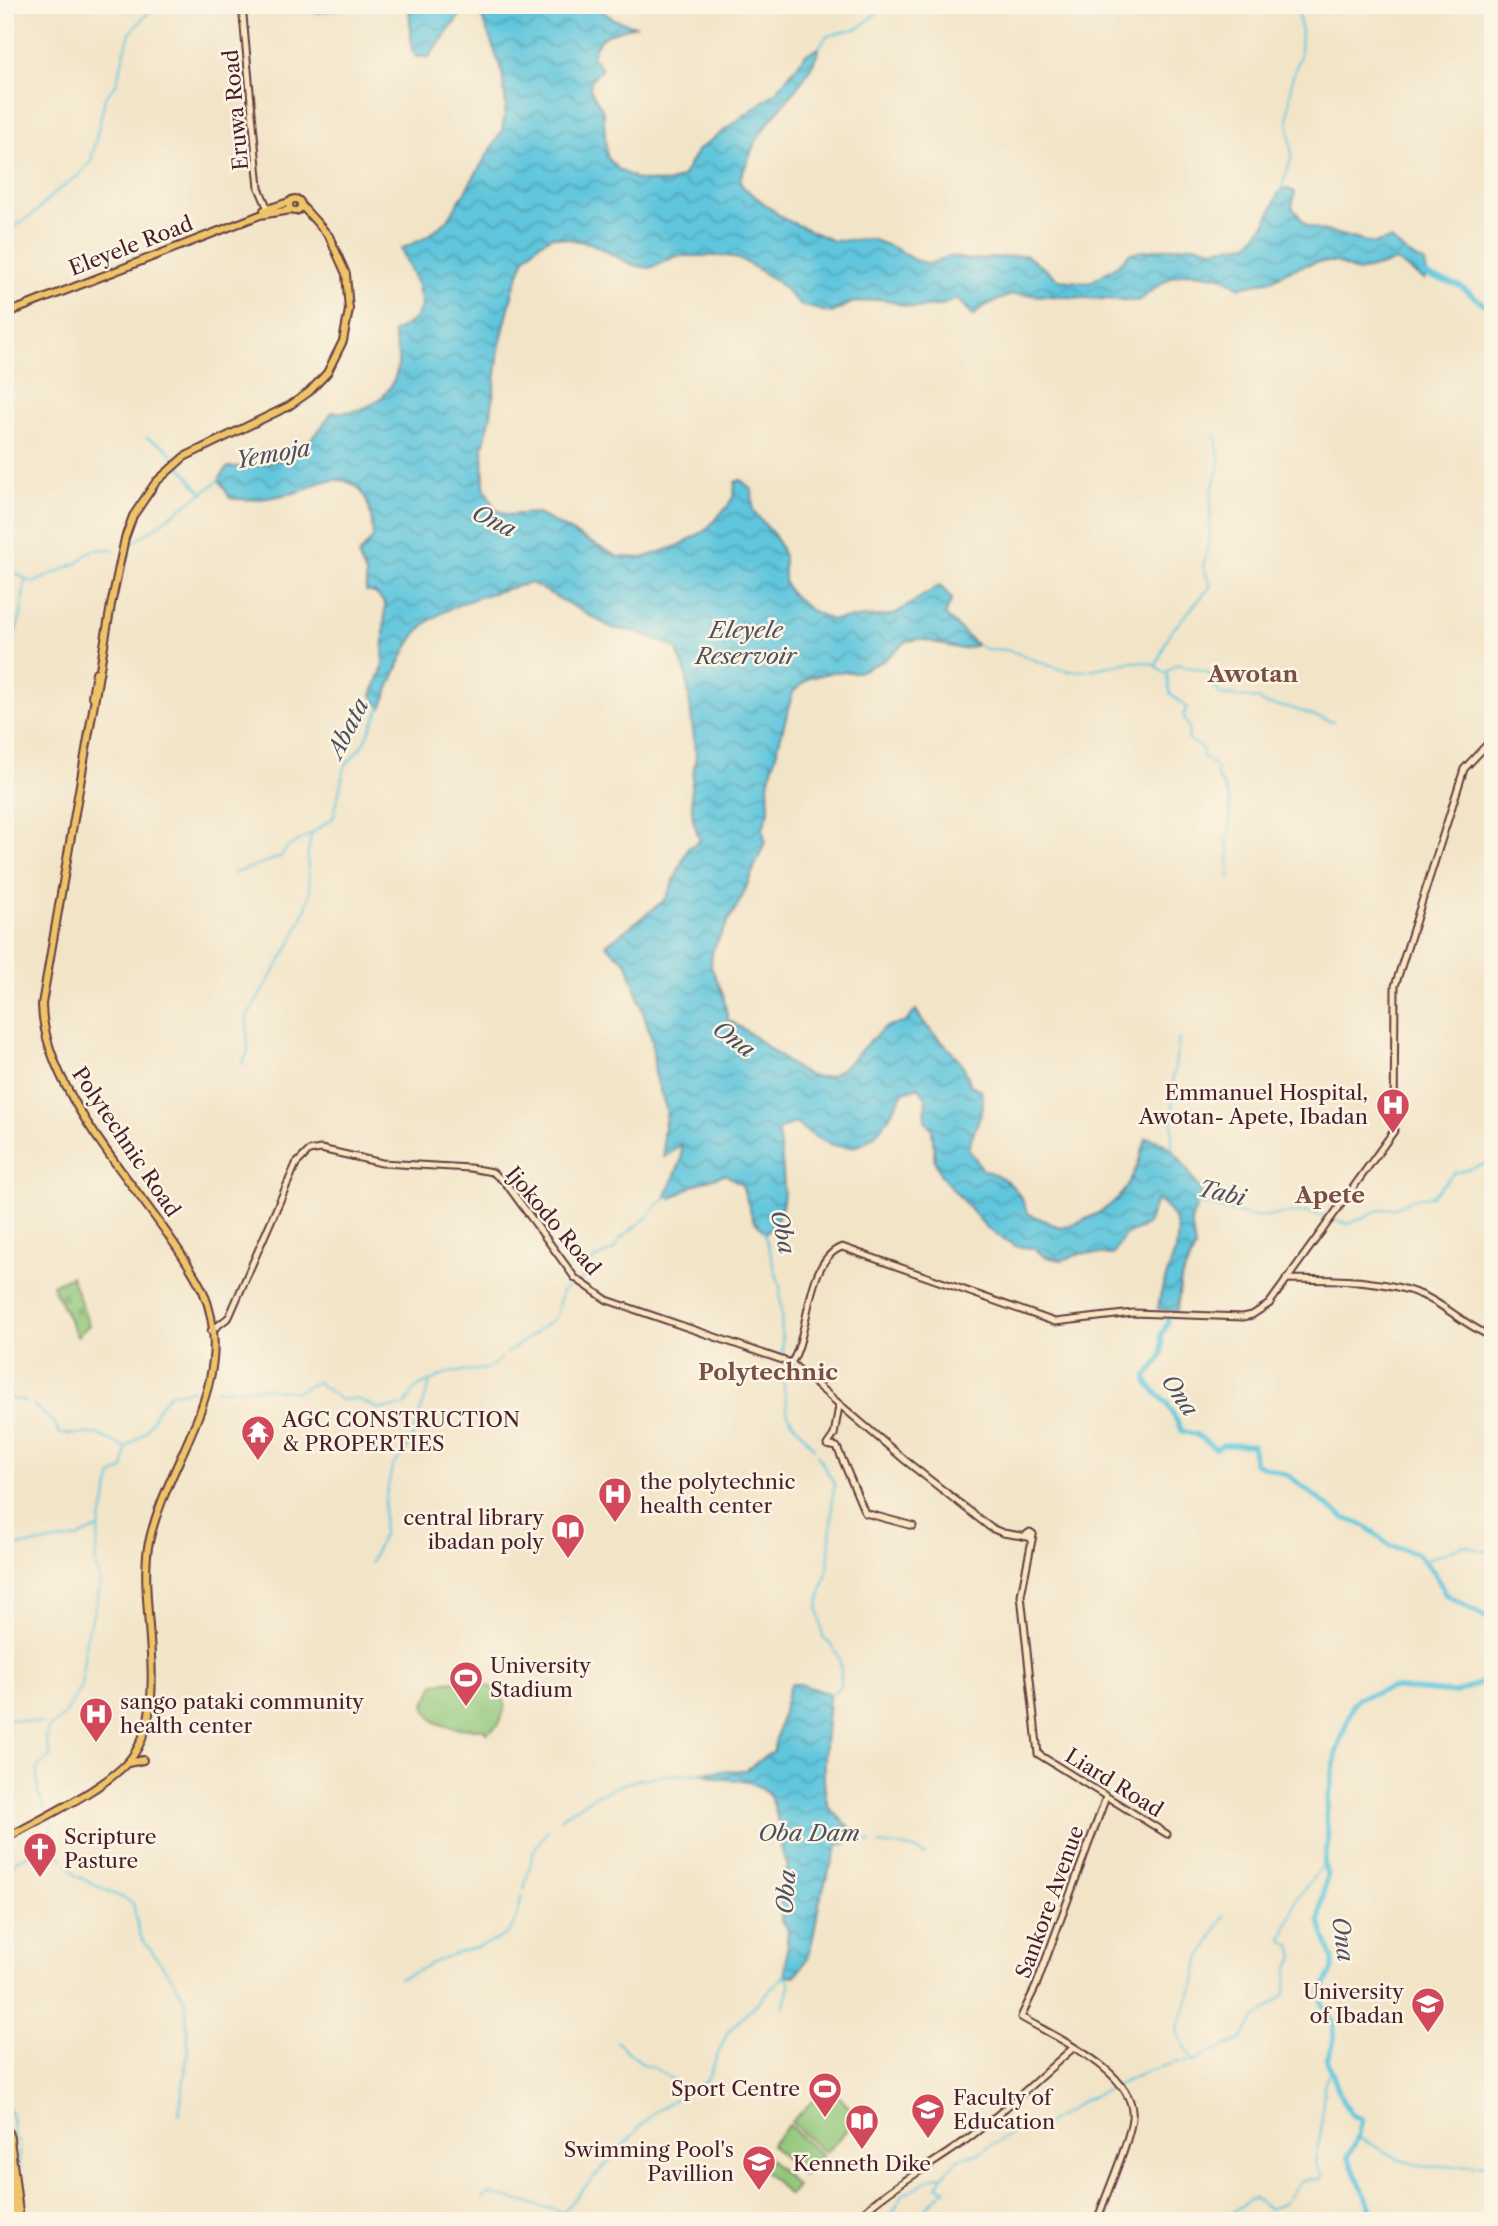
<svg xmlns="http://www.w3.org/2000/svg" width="1498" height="2226" font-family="'Libre Caslon Text',serif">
	<defs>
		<pattern id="cemetery-stones" width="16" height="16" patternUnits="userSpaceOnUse" patternTransform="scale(1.75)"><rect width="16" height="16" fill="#91c77a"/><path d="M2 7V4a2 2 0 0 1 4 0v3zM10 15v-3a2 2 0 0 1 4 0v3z" fill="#7faa6a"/></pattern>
		<pattern id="water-waves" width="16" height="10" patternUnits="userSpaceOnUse" patternTransform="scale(1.75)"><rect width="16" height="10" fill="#5fc6dd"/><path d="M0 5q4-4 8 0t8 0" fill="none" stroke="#50a0b3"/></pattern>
	</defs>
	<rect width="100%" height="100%" fill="#fcf5e5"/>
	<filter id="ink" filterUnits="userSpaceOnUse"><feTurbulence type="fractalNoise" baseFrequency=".0143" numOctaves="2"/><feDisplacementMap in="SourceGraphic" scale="14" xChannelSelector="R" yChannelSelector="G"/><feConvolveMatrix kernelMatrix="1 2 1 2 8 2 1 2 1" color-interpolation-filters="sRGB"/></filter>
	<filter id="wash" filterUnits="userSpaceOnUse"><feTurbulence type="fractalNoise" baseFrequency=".00686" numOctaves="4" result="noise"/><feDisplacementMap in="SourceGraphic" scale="28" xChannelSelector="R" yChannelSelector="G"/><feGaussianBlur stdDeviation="1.57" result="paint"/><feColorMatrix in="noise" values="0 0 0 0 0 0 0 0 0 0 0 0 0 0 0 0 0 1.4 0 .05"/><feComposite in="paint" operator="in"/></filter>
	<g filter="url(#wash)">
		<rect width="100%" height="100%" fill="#f2e4c7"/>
		<g fill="#91c77a" stroke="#6e7352" stroke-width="2">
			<path d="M455,1681L498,1688L506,1705L499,1724L486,1733L484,1729C461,1728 430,1732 425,1704L435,1683Z"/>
			<path d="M828,2086L859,2117L825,2153L791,2122Z"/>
			<path d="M789,2125L822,2156L803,2175L771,2145Z"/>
			<path d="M766,2156L797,2186L789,2195L757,2165Z"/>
		</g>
		<path fill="url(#cemetery-stones)" stroke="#6e7352" stroke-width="2" d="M71,1276L89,1325L77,1336L52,1285Z"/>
		<g fill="url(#water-waves)" stroke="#547284" stroke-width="2">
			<path d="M409,5H594L613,19L635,26C614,32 597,33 592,56L602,69L591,80L590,89L603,111L607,157L619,170L638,180L667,183L682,177L698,150L777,91L806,54L819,48C809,83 776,107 758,138C750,151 747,165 740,178L742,186L784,219L833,241L871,239L899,250L914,260L930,264L949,256L970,260L1026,255L1060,280L1089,283L1118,265L1130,253L1195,245L1212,249L1249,244L1266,223L1279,192L1285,188L1295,192L1292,207L1307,226L1374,244L1390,239L1409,255L1425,263L1427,274L1424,280L1396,261L1358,272L1336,262H1316L1290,270L1271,280L1240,287L1219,275C1209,277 1202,273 1192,273C1170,272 1155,289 1139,301L1013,294L982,307L974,316L957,299L939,306L913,308L882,299L851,303L832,313L800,305L777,281L742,260L728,256H677L650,268L633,265L590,243L552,236L536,246L525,258L514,287L499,349L491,415L483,447L484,487L495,509L508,515L536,513L618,557L643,558L678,546L706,530L728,506L734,495L735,482L741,480L752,490L753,511L775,536L784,556V581L790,593L810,610L831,620L893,615L940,585L952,599L945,615L977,645L962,649L920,639L907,641L883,661L858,672H832L809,678L793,692L768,783L769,811L763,828L765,842L743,895L712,951L711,967L723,994L728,1020C756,1034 776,1058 804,1073C841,1093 863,1037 889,1026C893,1024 901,1024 905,1023L916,1010C929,1038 965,1052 970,1085L981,1090L983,1108L968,1148L983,1170C1007,1177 1020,1189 1027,1213L1061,1228C1116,1211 1131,1193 1146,1138C1175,1140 1186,1171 1202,1192L1191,1221L1195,1249L1181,1278L1177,1311L1158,1309C1161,1268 1202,1229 1156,1200L1147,1225L1124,1236L1113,1255L1083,1253L1062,1260L1046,1257L1033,1248L1015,1246L987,1228L942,1177L935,1162L932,1129L925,1120L926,1098L919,1087L903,1092C874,1149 851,1166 795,1123L782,1127L778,1132C781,1163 795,1212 765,1233L753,1219L742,1185L725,1174L696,1184L672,1198L666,1196L681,1161L682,1145L664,1157L663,1133L667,1111L655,1075L652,1040L627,963L606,945L666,899L688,848L700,841L693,819L691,790L696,755L686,673L676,648L638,632L612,628L531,583C499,590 449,603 424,625C403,645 392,683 381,708L372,695L383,668L385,603L375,593L366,591V574L358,556L373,538C372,509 366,473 326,481C317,482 309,488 301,491C280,497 250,502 230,498L219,479L228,467C279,467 305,454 332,412C364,414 392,400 398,366C400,356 395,342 393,333L414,320L422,306L418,286L401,249L423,239L447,221L502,131L506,106L502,71L482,17L474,10H464L429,57H417L412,50Z"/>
			<path d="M790,1684H800L829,1694C828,1731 819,1767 827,1803C829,1814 847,1818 854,1835L847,1843L838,1845C831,1866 822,1888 818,1909C814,1932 812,1960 794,1976L785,1975L788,1929L781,1921V1892L788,1865C772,1840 787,1800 756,1785C739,1776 718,1783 702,1772L746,1770L773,1751Z"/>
		</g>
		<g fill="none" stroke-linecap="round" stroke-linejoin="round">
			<g stroke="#5fc6dd" stroke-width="2">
				<path d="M819,47L827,36L859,28L886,5"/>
				<path d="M1280,192L1292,156L1288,120L1292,79L1300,56L1301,30L1297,5"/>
				<path d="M5,233L36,212L54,193L81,174L91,161L105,98L116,84L130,33L155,5"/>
				<path d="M5,288L10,304"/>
				<path d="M147,438L164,446L172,455"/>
				<path d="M180,466L203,494"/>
				<path d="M125,549L221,479"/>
				<path d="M5,567L33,583L79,562L92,550L114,549"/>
				<path d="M977,645C990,653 993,647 1006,650C1028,655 1052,670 1072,671C1097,673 1128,656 1152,664C1157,666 1161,671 1165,673L1177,664L1208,672L1220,695L1259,699L1263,704L1291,708L1333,722"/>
				<path d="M5,666L21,615L25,579"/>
				<path d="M1156,666L1169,634L1211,586L1203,567L1210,537L1211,494L1220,463L1215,433"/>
				<path d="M1167,674L1170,693L1187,708L1183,715L1189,728L1188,739L1202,748L1203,756L1217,768V777C1233,796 1231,809 1229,834"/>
				<path d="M1228,837L1225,842L1229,844L1230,878"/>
				<path d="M232,874L280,857L288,847L310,834"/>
				<path d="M242,1064L248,1052L247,1017L291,943L306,909L310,892L307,858L311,834L333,818L345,766L364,743L381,706"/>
				<path d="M1172,1148L1173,1079L1179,1038"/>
				<path d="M1196,1203L1254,1217L1307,1212L1349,1224L1379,1210L1395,1208L1415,1198L1432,1196L1454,1173L1493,1162"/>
				<path d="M764,1231L780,1287L783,1359"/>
				<path d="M507,1353L555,1318L562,1291L582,1279L593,1260L614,1250L620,1239L650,1215L658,1204L671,1196"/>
				<path d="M781,1366L788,1416L814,1448"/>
				<path d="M215,1390L266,1388L296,1392L317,1382L341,1400L357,1399L379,1409L404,1406L416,1388L447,1373L487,1369L501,1359"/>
				<path d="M5,1398L25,1401"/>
				<path d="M33,1405L55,1424L60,1434H97L126,1448"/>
				<path d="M817,1454L834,1483L828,1568L818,1605L823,1637C840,1652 844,1665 839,1688L830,1695"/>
				<path d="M79,1537L98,1528"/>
				<path d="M5,1548L77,1538"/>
				<path d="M1424,1561L1464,1545L1493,1554"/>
				<path d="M370,1564L383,1535L384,1506L392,1467L410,1444L430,1383"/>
				<path d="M5,1718L41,1723"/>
				<path d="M44,1808L38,1792L37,1768L51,1755L46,1741L47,1729L64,1716L81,1686L86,1639L101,1585L95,1562L99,1528L112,1475L124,1469L126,1448L146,1431L160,1405L170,1394L194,1389"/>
				<path d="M560,1819C609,1783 645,1772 706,1774"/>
				<path d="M853,1835L871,1843"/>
				<path d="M49,1842L64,1860"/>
				<path d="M879,1844L912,1848L925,1855"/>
				<path d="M68,1864L77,1876L133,1903L140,1936L177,1985L186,2004L188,2051L179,2115"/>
				<path d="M5,1889L14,1861C33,1853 59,1844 51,1818"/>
				<path d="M524,1889L534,1850L549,1828"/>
				<path d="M5,1945L14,1989L5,2002"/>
				<path d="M398,1978C415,1975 427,1964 443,1958C463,1950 487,1947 505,1935C517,1926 519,1908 522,1895"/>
				<path d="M783,2007L790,1983L786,1977"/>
				<path d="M617,2042L644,2065L653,2067L690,2091"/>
				<path d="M1193,2061L1178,2034L1177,2028L1195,1983L1197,1965L1224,1916"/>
				<path d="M5,2101L12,2117L14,2139L19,2142V2168"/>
				<path d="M1358,2137L1400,2160L1427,2167L1493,2164"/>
				<path d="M483,2198L490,2194L561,2211"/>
				<path d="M892,2215L903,2194C919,2190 926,2176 943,2175L959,2159L976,2154L1016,2131L1025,2133L1037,2130L1081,2102L1150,2070L1179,2062H1194L1205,2054L1241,2040L1253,2021L1285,1994L1288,1968L1294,1958L1291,1946L1282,1940L1297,1898L1324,1864"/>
				<path d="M920,2220L924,2209L946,2189L937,2186L943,2175"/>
				<path d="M554,2221L653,2113L707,2080L727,2033L786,1974"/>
				<path d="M1220,2221L1249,2200L1255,2199L1269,2209L1283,2204L1302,2180L1320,2179L1322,2176L1315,2162L1321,2130L1324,2086L1330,2070"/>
			</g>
			<g stroke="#5fc6dd" stroke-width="5">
				<path d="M296,5L317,12L351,5"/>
				<path d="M363,5H411"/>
				<path d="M1422,274L1460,286L1493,311"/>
				<path d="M1169,1312L1167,1325L1161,1335C1165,1360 1160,1359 1146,1377L1148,1384L1167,1403L1182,1431L1197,1435L1216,1449L1222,1445H1253L1254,1463L1289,1476L1342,1517L1367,1527L1388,1545L1416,1553L1435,1573L1445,1594L1493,1621"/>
				<path d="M1366,2221L1371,2209L1348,2157L1358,2137L1362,2119L1352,2115L1343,2102L1327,2060L1333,2041L1334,2024L1323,2004L1321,1992L1333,1969V1960L1319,1921L1327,1874L1324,1864L1328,1841L1326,1814L1336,1754L1353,1704L1358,1698L1392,1688L1455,1693L1493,1678"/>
			</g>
		</g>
	</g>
	<g filter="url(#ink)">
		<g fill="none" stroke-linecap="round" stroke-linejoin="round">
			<g stroke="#633d42" stroke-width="9">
				<g id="secondary">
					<path d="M242,5L259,188L268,209"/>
					<path d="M1286,1279C1329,1280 1382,1278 1422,1295C1447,1306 1467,1327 1493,1337"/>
					<path d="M211,1331L229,1317L296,1164L309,1151L321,1149L382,1163L470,1168L492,1172L505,1182L575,1278L607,1300L791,1363L906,1461L991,1528L1003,1533L1028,1537"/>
					<path d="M791,1363C810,1337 805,1260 842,1247L1055,1322L1133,1313L1243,1317L1252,1315L1269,1304L1394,1131L1395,986L1464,769L1493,738"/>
					<path d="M839,1406L834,1435L827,1445L837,1447L865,1513L913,1526"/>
					<path d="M1030,1532L1033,1534L1030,1538L1027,1534Z"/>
					<path d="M1033,1535L1021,1595L1038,1754L1167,1834"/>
					<path d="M854,2221C888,2187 925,2170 962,2143C1001,2115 1036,2080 1072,2049"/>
					<path d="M1097,2221C1106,2194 1129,2144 1132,2118C1137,2072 1054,2037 1021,2017L1036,1986L1106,1797"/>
				</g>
			</g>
			<g stroke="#633d42" stroke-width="10">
				<g id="primary">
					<circle cx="295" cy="205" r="6"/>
					<path d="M264,210L289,202"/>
					<path d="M5,314L260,215L291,210"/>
					<path d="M92,696L96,672"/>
					<path d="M128,1763L143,1760"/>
					<path d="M5,1839C40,1819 96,1793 124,1766C175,1717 138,1612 148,1547C165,1460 242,1383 203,1291C160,1205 43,1100 42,1004L111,605L125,538L133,516L156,482L184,457L289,406L309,392L327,373L343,341L349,310L346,274L329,236L301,205"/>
					<path d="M5,2122L10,2138L20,2221"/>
					<path d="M5,2137L15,2221"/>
				</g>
			</g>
			<use href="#secondary" stroke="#f9e7c3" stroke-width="5"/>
			<use href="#primary" stroke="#efc469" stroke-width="6"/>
		</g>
	</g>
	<defs>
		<g id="hospital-pin" transform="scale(1.75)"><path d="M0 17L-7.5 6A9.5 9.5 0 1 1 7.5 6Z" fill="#d1495b" stroke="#fcf5e5"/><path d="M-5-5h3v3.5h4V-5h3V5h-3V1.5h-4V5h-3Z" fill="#fff"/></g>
		<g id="temple-pin" transform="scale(1.75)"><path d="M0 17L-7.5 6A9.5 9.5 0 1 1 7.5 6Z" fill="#d1495b" stroke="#fcf5e5"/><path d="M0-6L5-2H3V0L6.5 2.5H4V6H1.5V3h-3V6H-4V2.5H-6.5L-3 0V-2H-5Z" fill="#fff"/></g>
		<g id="library-pin" transform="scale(1.75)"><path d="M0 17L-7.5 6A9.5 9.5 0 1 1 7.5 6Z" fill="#d1495b" stroke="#fcf5e5"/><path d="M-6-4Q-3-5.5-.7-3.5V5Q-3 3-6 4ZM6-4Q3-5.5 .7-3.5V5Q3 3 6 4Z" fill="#fff"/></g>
		<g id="stadium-pin" transform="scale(1.75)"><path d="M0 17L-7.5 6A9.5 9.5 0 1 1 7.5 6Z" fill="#d1495b" stroke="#fcf5e5"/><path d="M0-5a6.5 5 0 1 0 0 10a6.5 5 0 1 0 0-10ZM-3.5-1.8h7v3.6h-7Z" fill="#fff"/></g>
		<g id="church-pin" transform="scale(1.75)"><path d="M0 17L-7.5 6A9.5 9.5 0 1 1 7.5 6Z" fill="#d1495b" stroke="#fcf5e5"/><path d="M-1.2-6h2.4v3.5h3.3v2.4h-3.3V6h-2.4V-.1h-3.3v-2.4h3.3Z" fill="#fff"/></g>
		<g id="university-pin" transform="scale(1.75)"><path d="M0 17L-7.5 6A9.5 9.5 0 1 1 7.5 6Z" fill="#d1495b" stroke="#fcf5e5"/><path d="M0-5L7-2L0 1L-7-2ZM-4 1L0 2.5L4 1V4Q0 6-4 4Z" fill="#fff"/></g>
	</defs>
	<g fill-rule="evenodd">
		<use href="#hospital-pin" x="1393" y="1105"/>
		<use href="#temple-pin" x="258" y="1432"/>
		<use href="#hospital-pin" x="615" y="1494"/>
		<use href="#library-pin" x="568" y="1530"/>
		<use href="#stadium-pin" x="466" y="1678"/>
		<use href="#hospital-pin" x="96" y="1714"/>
		<use href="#church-pin" x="40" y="1849"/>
		<use href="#university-pin" x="1428" y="2004"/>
		<use href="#stadium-pin" x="825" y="2089"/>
		<use href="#university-pin" x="928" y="2110"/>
		<use href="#library-pin" x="862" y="2121"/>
		<use href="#university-pin" x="759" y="2162"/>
	</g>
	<g text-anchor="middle" stroke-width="5" stroke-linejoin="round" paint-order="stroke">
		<g font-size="21" fill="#4a1f2b" stroke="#fcf5e5">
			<text transform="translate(236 110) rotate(-95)" y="7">Eruwa Road</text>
			<text transform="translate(131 246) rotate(-21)" y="7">Eleyele Road</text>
			<text transform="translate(126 1142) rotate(56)" y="7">Polytechnic Road</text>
			<text transform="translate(553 1221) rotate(50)" y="7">Ijokodo Road</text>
			<text transform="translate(1114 1783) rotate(32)" y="7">Liard Road</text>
			<text transform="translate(1050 1902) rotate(-70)" y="7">Sankore Avenue</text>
		</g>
		<g font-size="21" fill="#4a1f2b" stroke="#fcf5e5" text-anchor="start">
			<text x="1368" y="1100" text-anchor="end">Emmanuel Hospital,<tspan x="1368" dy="24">Awotan- Apete, Ibadan</tspan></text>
			<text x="282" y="1427">AGC CONSTRUCTION<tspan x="282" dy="24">&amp; PROPERTIES</tspan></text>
			<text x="640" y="1489">the polytechnic<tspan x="640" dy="24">health center</tspan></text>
			<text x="544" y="1525" text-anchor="end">central library<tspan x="544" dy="24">ibadan poly</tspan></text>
			<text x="490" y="1673">University<tspan x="490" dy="24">Stadium</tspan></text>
			<text x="120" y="1709">sango pataki community<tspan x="120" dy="24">health center</tspan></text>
			<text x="64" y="1844">Scripture<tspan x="64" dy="24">Pasture</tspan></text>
			<text x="1404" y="1999" text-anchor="end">University<tspan x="1404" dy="24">of Ibadan</tspan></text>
			<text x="800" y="2096" text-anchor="end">Sport Centre</text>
			<text x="953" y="2105">Faculty of<tspan x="953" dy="24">Education</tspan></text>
			<text x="734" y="2157" text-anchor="end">Swimming Pool's<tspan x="734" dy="24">Pavillion</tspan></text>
			<text x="862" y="2171" text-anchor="middle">Kenneth Dike</text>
		</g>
		<g font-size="23" font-style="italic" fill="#505160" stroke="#fcf5e5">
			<text transform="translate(273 454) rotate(-10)" y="8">Yemoja</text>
			<text transform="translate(494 521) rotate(26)" y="8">Ona</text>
			<text x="746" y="638">Eleyele<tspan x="746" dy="26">Reservoir</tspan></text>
			<text transform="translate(348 728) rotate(-63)" y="8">Abata</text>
			<text transform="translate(734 1039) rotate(36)" y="8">Ona</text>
			<text transform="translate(1222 1193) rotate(13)" y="8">Tabi</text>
			<text transform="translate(783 1232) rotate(78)" y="8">Oba</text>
			<text transform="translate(1180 1395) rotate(55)" y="8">Ona</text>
			<text x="809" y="1841">Oba Dam</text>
			<text transform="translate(786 1892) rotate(-86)" y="8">Oba</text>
			<text transform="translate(1343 1939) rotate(82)" y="8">Ona</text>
		</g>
		<g font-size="23" font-weight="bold" fill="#7b4f45" stroke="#fcf5e5">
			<text x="1253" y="682">Awotan</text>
			<text x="1330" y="1203">Apete</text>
			<text x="768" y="1380">Polytechnic</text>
		</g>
	</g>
	<rect width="1498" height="2226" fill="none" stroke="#fcf5e5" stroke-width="28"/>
</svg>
